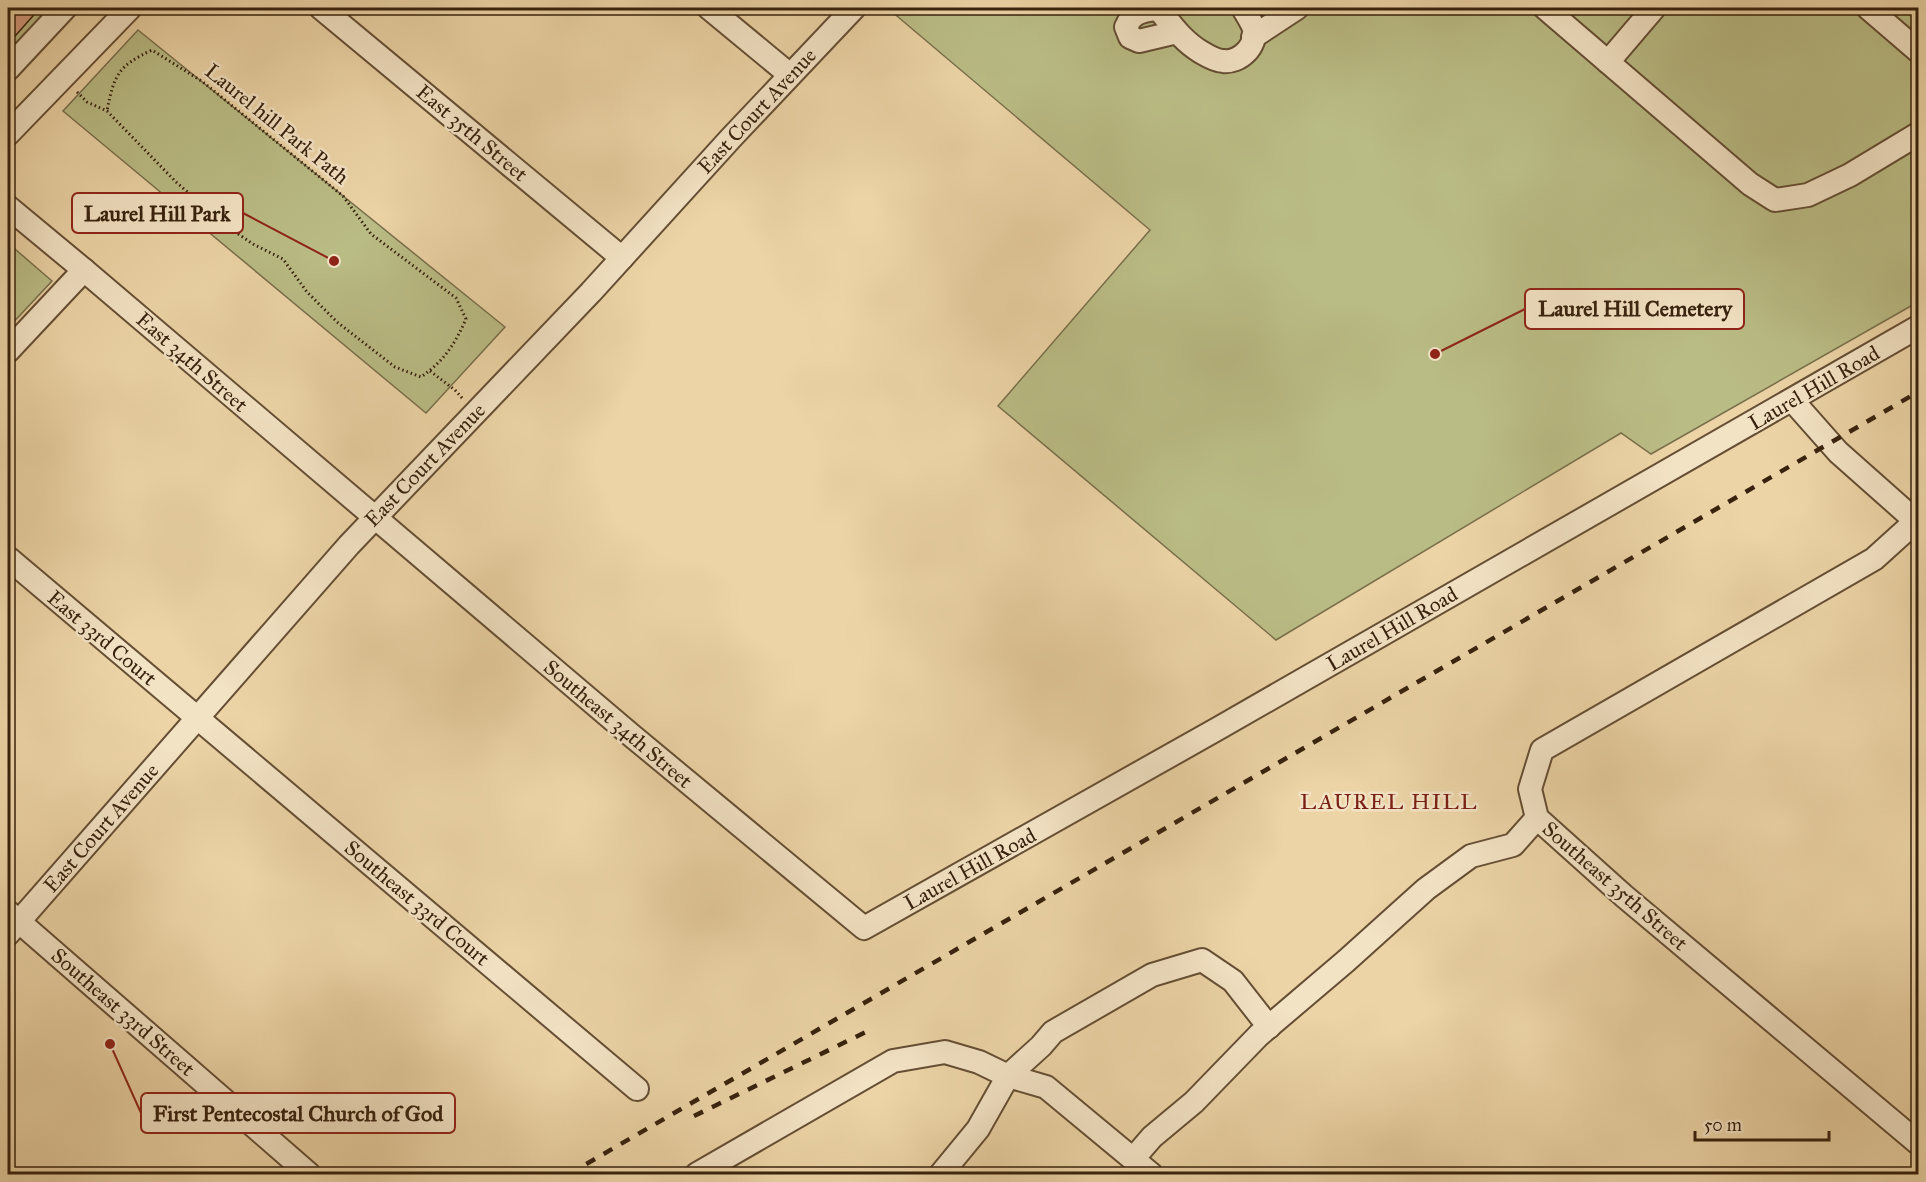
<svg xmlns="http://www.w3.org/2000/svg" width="1926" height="1182" font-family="'IM FELL Great Primer',serif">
	<rect width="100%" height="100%" fill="#ecd4a6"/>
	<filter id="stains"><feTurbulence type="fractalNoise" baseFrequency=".00333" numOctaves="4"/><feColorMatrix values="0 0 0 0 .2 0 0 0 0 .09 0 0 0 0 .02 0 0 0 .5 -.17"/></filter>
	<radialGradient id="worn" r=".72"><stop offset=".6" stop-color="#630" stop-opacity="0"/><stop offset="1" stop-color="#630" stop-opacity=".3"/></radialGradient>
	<g fill="#babc85" stroke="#796f4a" stroke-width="1.5">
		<path d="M8,8H77L8,83Z"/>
		<path d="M894,8H1918V302L1651,454L1621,433L1276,640L998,406L1150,230L891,11Z"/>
		<path d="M138,30L505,327L426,413L63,111Z"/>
		<path d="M8,243L52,281L8,328Z"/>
	</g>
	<path fill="#d79c7e" stroke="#38220e" stroke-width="1.5" d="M8,8H40L8,44Z"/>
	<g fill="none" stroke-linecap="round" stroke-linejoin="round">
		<g stroke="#654e34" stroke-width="26">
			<g id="minor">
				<path d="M321,8L622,258"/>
				<path d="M709,8L790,75"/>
				<path d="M1162,8C1145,11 1133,10 1126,27L1130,37L1139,41L1177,32"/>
				<path d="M1164,8L1161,12C1173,27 1184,42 1201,52C1206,55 1216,61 1223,61C1240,63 1257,46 1254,29C1252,22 1246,14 1243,8"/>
				<path d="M1545,8L1750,184L1775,200L1808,195L1850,175L1918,134"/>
				<path d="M1868,8L1918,51"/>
				<path d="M1253,37L1297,8"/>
				<path d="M1608,62L1654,8"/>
				<path d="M8,69L65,8"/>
				<path d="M8,134L130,8"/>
				<path d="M8,207L84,270L631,735L864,928L1219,728L1918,327"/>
				<path d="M8,351L84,270"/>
				<path d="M1792,400L1838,452L1918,523"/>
				<path d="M1916,521L1874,559L1542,750L1530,789L1537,818L1624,896L1918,1143"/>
				<path d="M8,558L637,1089"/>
				<path d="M8,912L309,1174"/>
				<path d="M8,934L349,545L591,292L731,138L854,8"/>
				<path d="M1133,1159L1152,1137L1194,1102L1259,1035L1346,961L1426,889L1471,856L1513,845L1537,818"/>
				<path d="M697,1174L893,1061L945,1052L979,1062L1008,1076L1046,1087L1151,1174"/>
				<path d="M941,1174L978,1129L1008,1076L1041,1046L1053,1032L1152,975L1202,960L1233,981L1269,1027"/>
			</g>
		</g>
		<g stroke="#38220e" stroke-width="3" stroke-dasharray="1.5 3" stroke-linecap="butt">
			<path d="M77,92L87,102L107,111L176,182L228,227L253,244L283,259L307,292L337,322L395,367L421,377C444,361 455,344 466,319L456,298L371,234L343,196L203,82L152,50C118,66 114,75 107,111"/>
			<path d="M430,371L455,390L463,399"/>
		</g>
		<use href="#minor" stroke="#f3e3c5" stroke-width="22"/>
		<g stroke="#38220e" stroke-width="4.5" stroke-dasharray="10 10" stroke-linecap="butt">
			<path d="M694,1116L872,1029"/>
			<path d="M569,1174L1918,392"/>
		</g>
	</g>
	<g text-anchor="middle" stroke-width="5" stroke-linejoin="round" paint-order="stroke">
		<g font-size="21" fill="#38220e" stroke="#f3e3c5">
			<text transform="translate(757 111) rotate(-47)" y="7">East Court Avenue</text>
			<text transform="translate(277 124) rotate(39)" y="7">Laurel hill Park Path</text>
			<text transform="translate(472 133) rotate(40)" y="7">East 35th Street</text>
			<text transform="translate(192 362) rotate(41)" y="7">East 34th Street</text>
			<text transform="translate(1814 388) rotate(-30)" y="7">Laurel Hill Road</text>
			<text transform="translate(425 465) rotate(-46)" y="7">East Court Avenue</text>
			<text transform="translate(1392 629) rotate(-30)" y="7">Laurel Hill Road</text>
			<text transform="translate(102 638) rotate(40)" y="7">East 33rd Court</text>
			<text transform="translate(618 724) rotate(40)" y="7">Southeast 34th Street</text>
			<text transform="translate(101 828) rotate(-49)" y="7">East Court Avenue</text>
			<text transform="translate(970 869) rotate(-29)" y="7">Laurel Hill Road</text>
			<text transform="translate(1615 886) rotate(41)" y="7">Southeast 35th Street</text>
			<text transform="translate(417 903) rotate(40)" y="7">Southeast 33rd Court</text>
			<text transform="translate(123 1012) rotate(41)" y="7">Southeast 33rd Street</text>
		</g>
		<g font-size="22" letter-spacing="1.5" fill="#7a1f14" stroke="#f3e3c5">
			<text x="1389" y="809">LAUREL HILL</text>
		</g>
	</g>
	<path fill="none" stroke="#8f2418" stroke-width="2" d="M334 261L243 213M1435 354L1525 309M110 1044L141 1113"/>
	<g fill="#8f2418" stroke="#f3e3c5" stroke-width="2">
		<circle cx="334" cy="261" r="6"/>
		<circle cx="1435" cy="354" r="6"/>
		<circle cx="110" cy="1044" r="6"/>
	</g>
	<g fill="#f3e3c5" stroke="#8f2418" stroke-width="2">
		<rect x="72" y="193" width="171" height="40" rx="6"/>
		<rect x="1525" y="289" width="219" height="40" rx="6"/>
		<rect x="141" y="1093" width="314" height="40" rx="6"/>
	</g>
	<g font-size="22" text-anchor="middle" font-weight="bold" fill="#38220e">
		<text x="157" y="221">Laurel Hill Park</text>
		<text x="1635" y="316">Laurel Hill Cemetery</text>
		<text x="298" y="1121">First Pentecostal Church of God</text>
	</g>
	<rect width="1926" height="1182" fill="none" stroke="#ecd4a6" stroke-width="30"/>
	<rect x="9" y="9" width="1908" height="1164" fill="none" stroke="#38220e" stroke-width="3"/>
	<rect x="15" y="15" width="1896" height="1152" fill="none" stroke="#38220e" stroke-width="1.5"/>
	<path d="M1695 1131v9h134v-9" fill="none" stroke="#38220e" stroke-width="3"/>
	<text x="1704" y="1131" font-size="18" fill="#38220e" stroke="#f3e3c5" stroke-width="4.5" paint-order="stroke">50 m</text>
	<rect width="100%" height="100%" filter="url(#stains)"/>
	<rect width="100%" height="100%" fill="url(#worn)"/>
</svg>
